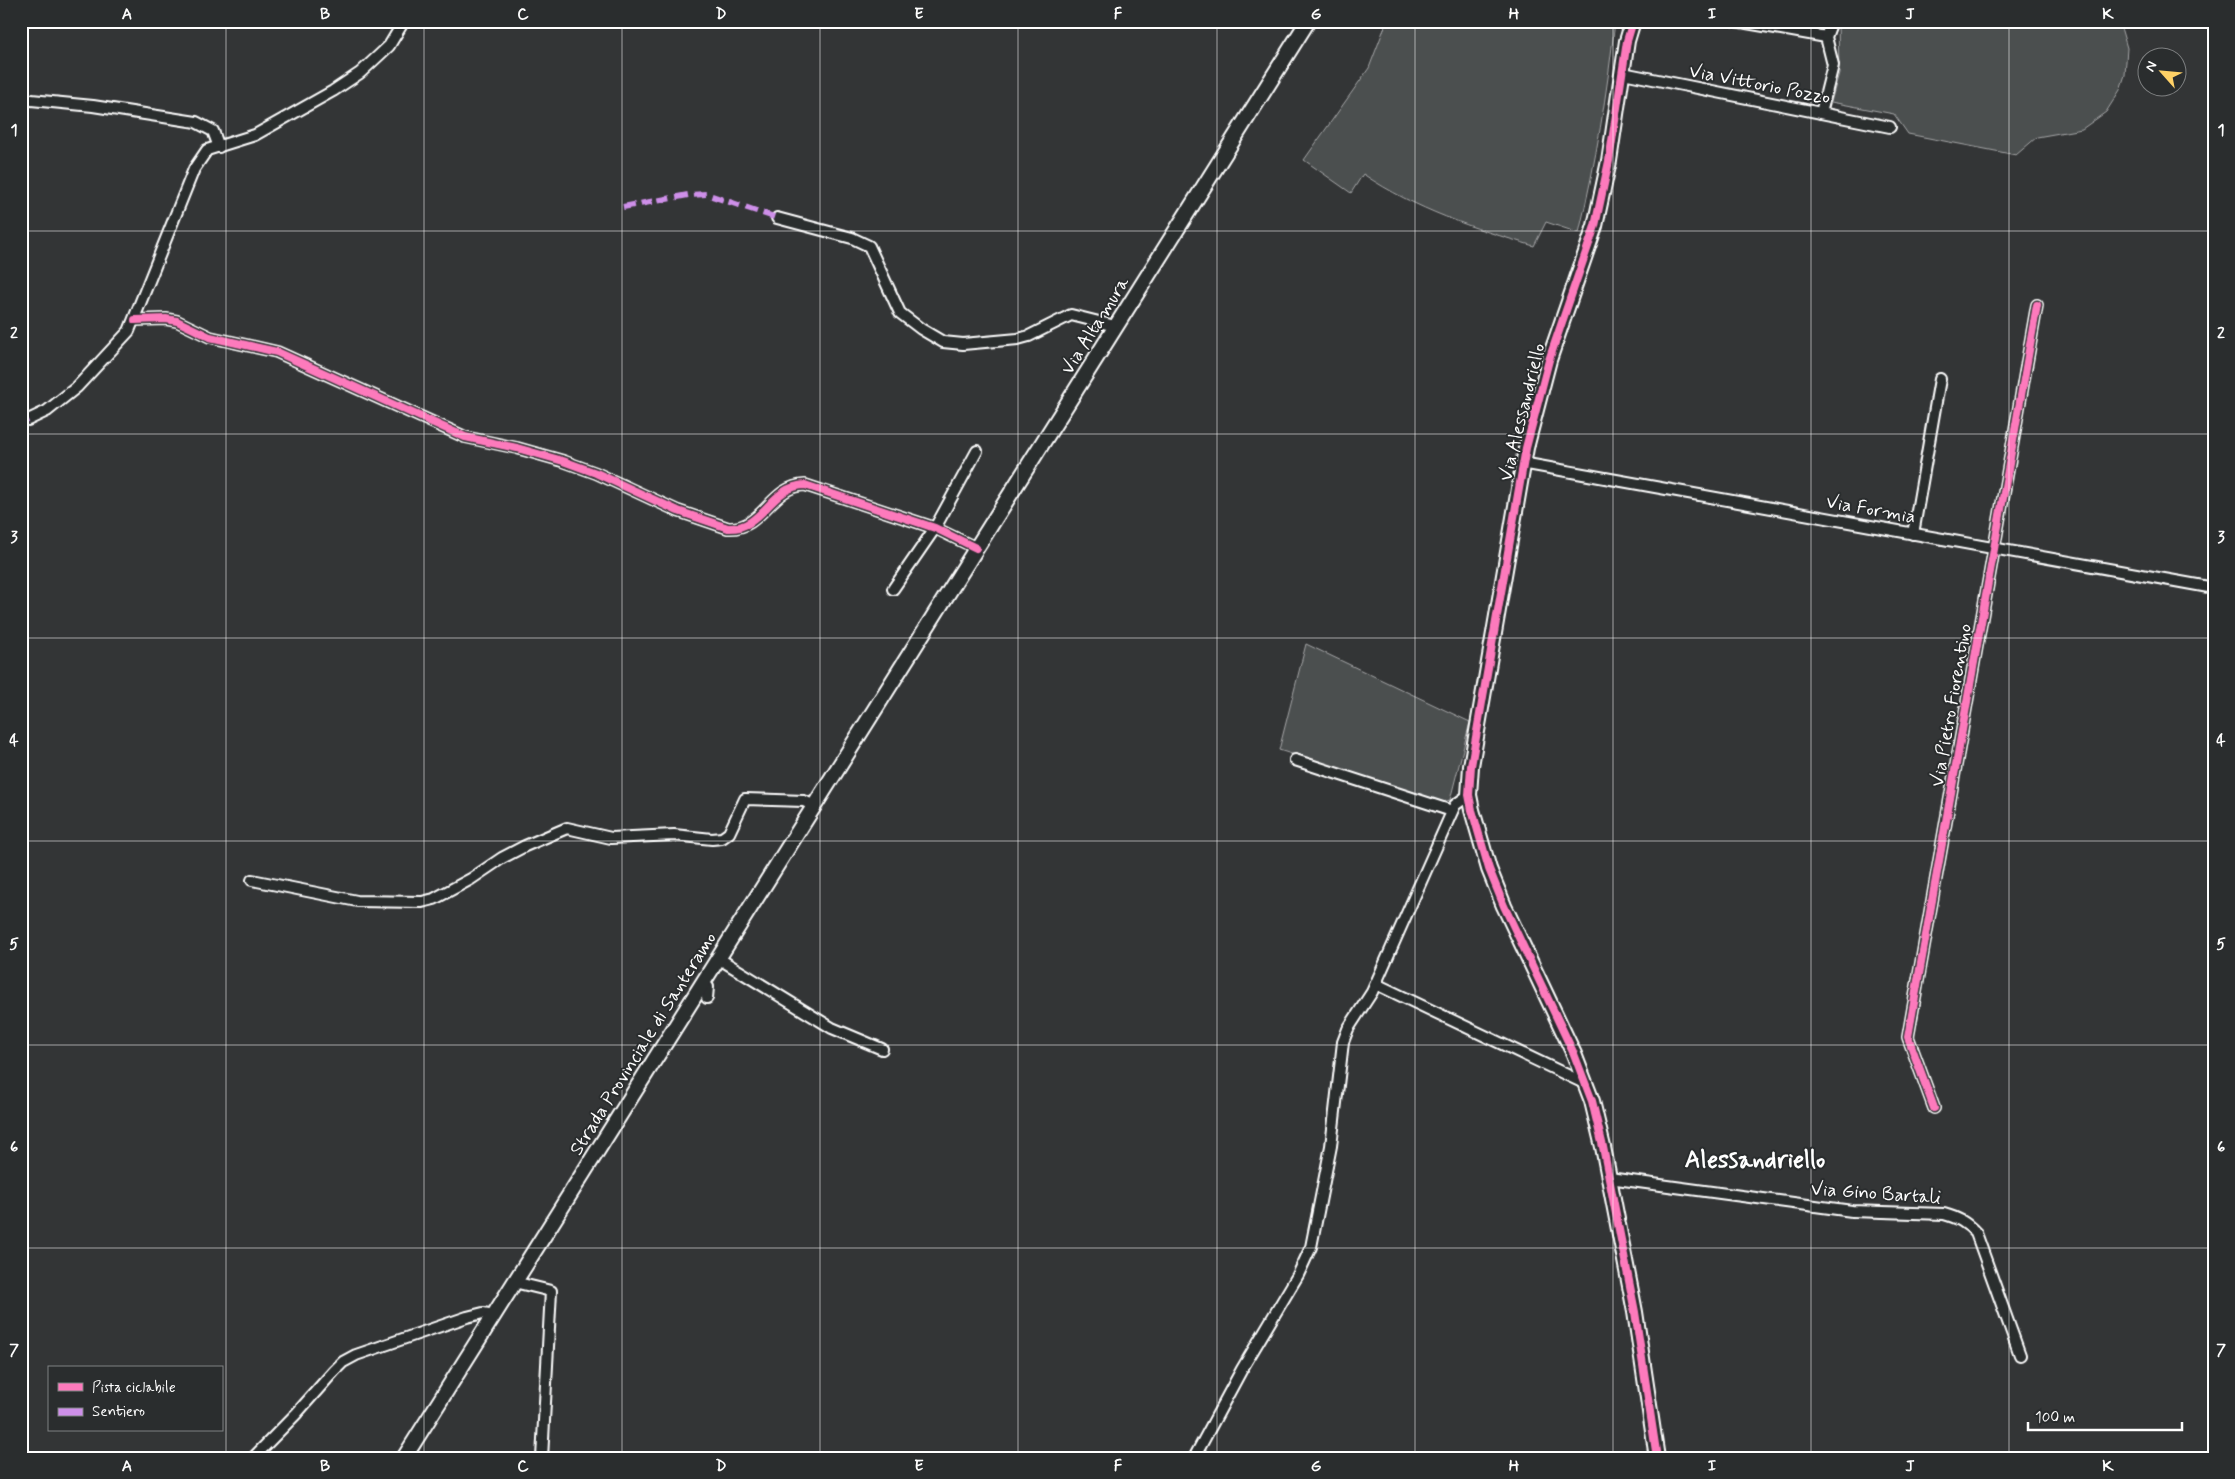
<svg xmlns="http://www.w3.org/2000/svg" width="2235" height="1479" font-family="Mynerve,sans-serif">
	<rect width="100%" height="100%" fill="#333536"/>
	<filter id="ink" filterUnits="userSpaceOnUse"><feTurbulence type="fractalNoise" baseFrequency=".02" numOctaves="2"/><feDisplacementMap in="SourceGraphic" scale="10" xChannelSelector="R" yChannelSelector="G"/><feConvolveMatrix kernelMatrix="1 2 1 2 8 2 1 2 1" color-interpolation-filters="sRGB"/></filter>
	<g filter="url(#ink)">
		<g fill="#4c4f50" stroke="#a6a7a8">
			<path d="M1387,21H1615C1607,94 1596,161 1579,233L1546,222L1534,246C1472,228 1417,210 1363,174L1351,193L1304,160L1369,68Z"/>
			<path d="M1838,21H2119L2127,48L2125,75L2120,90L2106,112L2082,129L2037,137L2016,155L1908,134L1894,114L1831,102L1839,73Z"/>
			<path d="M1306,644L1470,722L1450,800L1443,802L1279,750Z"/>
		</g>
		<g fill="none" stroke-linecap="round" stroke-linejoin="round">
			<g stroke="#fff" stroke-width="14">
				<g id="street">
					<path d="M1735,21L1826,37"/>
					<path d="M1623,73L1890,127"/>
					<path d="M21,99L93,106L196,122L213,131L219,147"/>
					<path d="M1821,113L1833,65L1826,37L1832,21"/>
					<path d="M777,218L852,238L869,246L900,313L921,329L943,342L963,344L1018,339L1029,336L1071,315L1115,326"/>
					<path d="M135,320L166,319L177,321L210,337L277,352L465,437L517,448L563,461L596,473L678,511L728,528C763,530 770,486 805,485L935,528L976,548"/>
					<path d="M28,420L47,411L77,387L129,331L194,169L207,150L255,135L333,91L360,73L389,46L404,21"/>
					<path d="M1522,463L2214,588"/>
					<path d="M1913,534L1940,379"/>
					<path d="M893,589L935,528L977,451"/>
					<path d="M1295,760L1452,811"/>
					<path d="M252,880L357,901L422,902L434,899L471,879L502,858L525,846L567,828L611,838L674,835L712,839L722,838L729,833L745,799L804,801L814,806"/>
					<path d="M718,958L832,1028L882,1049"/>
					<path d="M703,983L708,987L707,998"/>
					<path d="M1376,984L1586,1084"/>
					<path d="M1934,1108L1908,1037L2037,305"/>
					<path d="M1609,1178L1852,1211L1944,1214C1958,1218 1966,1222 1976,1233L2020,1355"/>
					<path d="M514,1282L551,1291L542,1458"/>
					<path d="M253,1458L296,1414L334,1371L343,1362L356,1355L467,1317L483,1313L494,1315"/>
					<path d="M1194,1458L1242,1369L1298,1275L1311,1247L1331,1146L1343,1042L1348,1029L1372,992L1455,805L1469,795"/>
				</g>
			</g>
			<g stroke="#fff" stroke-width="18">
				<g id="secondary">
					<path d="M1633,21L1627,41L1609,161L1595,226L1549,360L1526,448L1471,766L1469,795L1472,810L1489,869L1504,906L1574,1054L1592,1101L1603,1147L1635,1312L1657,1458"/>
					<path d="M404,1458L1308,21"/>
				</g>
			</g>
			<use href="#street" stroke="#2a2d2e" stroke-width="10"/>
			<use href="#secondary" stroke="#2a2d2e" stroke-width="14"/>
			<g stroke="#ce8fe9" stroke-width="6" stroke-dasharray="12 6" stroke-linecap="butt">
				<path d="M623,207L688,195L706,194L777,218"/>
				<path d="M21,423L28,420"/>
			</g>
			<g stroke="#2a2d2e" stroke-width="11">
				<g id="cycleway">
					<path d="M1633,21L1627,41L1609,161L1595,226L1549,360L1526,448L1471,766L1469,795L1472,810L1489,869L1504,906L1574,1054L1592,1101L1603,1147L1635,1312L1657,1458"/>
					<path d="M135,320L166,319L177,321L210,337L277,352L465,437L517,448L563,461L596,473L678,511L728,528C763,530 770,486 805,485L935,528L976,548"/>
					<path d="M1934,1108L1908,1037L2037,305"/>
				</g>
			</g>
			<use href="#cycleway" stroke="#fd7abc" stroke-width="8"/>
		</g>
	</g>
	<path fill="none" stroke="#fff" stroke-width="1" stroke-opacity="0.55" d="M226,21V1458M424,21V1458M622,21V1458M820,21V1458M1018,21V1458M1217,21V1458M1415,21V1458M1613,21V1458M1811,21V1458M2009,21V1458M21,231H2214M21,434H2214M21,638H2214M21,841H2214M21,1045H2214M21,1248H2214"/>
	<g text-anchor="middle" stroke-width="4" stroke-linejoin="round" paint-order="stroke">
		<g font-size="19" fill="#fff" stroke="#2a2d2e">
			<text transform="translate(1760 83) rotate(11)" y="7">Via Vittorio Pozzo</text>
			<text transform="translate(1094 325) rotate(-58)" y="7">Via Altamura</text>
			<text transform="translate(1521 412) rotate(-76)" y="7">Via Alessandriello</text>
			<text transform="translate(1871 508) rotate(10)" y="7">Via Formia</text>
			<text transform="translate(1950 705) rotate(-80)" y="7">Via Pietro Fiorentino</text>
			<text transform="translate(642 1043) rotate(-58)" y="7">Strada Provinciale di Santeramo</text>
			<text transform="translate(1876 1192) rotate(4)" y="7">Via Gino Bartali</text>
		</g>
		<g font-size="24" font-weight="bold" fill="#fff" stroke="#2a2d2e">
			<text x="1755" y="1167">Alessandriello</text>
		</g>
	</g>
	<rect width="2235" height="1479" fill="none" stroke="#2a2d2e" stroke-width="55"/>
	<rect x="48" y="1366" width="175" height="65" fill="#2a2d2e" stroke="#7f8182"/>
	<rect x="58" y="1383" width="25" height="8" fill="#fd7abc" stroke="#7f8182"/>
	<text x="92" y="1392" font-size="15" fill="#ffffff">Pista ciclabile</text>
	<rect x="58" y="1408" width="25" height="8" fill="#ce8fe9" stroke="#7f8182"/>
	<text x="92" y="1416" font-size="15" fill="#ffffff">Sentiero</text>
	<g transform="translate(2162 72) rotate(297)"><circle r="24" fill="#2a2d2e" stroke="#7f8182"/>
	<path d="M0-4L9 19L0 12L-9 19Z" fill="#ffd166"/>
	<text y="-8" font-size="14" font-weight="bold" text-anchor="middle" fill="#ffffff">N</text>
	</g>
	<path d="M2028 1422v8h154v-8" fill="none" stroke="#ffffff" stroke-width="2.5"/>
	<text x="2035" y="1422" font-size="15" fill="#ffffff" stroke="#2a2d2e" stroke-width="4" paint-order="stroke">100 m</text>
	<rect x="28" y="28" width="2180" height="1424" fill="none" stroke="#fff" stroke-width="2"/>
	<g font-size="16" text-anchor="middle" font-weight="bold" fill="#fff">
		<text x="127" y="19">A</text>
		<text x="325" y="19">B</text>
		<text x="523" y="19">C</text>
		<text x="721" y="19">D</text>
		<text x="919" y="19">E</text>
		<text x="1118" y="19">F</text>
		<text x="1316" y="19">G</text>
		<text x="1514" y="19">H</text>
		<text x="1712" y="19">I</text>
		<text x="1910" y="19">J</text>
		<text x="2108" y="19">K</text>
		<text x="14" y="135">1</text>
		<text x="2221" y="135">1</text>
		<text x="14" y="338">2</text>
		<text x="2221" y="338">2</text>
		<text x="14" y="542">3</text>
		<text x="2221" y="542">3</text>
		<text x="14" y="745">4</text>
		<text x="2221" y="745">4</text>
		<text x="14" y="949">5</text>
		<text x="2221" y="949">5</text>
		<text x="14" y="1152">6</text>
		<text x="2221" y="1152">6</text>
		<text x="14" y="1355">7</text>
		<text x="2221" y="1355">7</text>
		<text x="127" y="1471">A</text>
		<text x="325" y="1471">B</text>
		<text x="523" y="1471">C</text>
		<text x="721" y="1471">D</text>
		<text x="919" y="1471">E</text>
		<text x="1118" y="1471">F</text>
		<text x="1316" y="1471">G</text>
		<text x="1514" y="1471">H</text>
		<text x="1712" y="1471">I</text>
		<text x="1910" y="1471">J</text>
		<text x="2108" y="1471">K</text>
	</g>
</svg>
